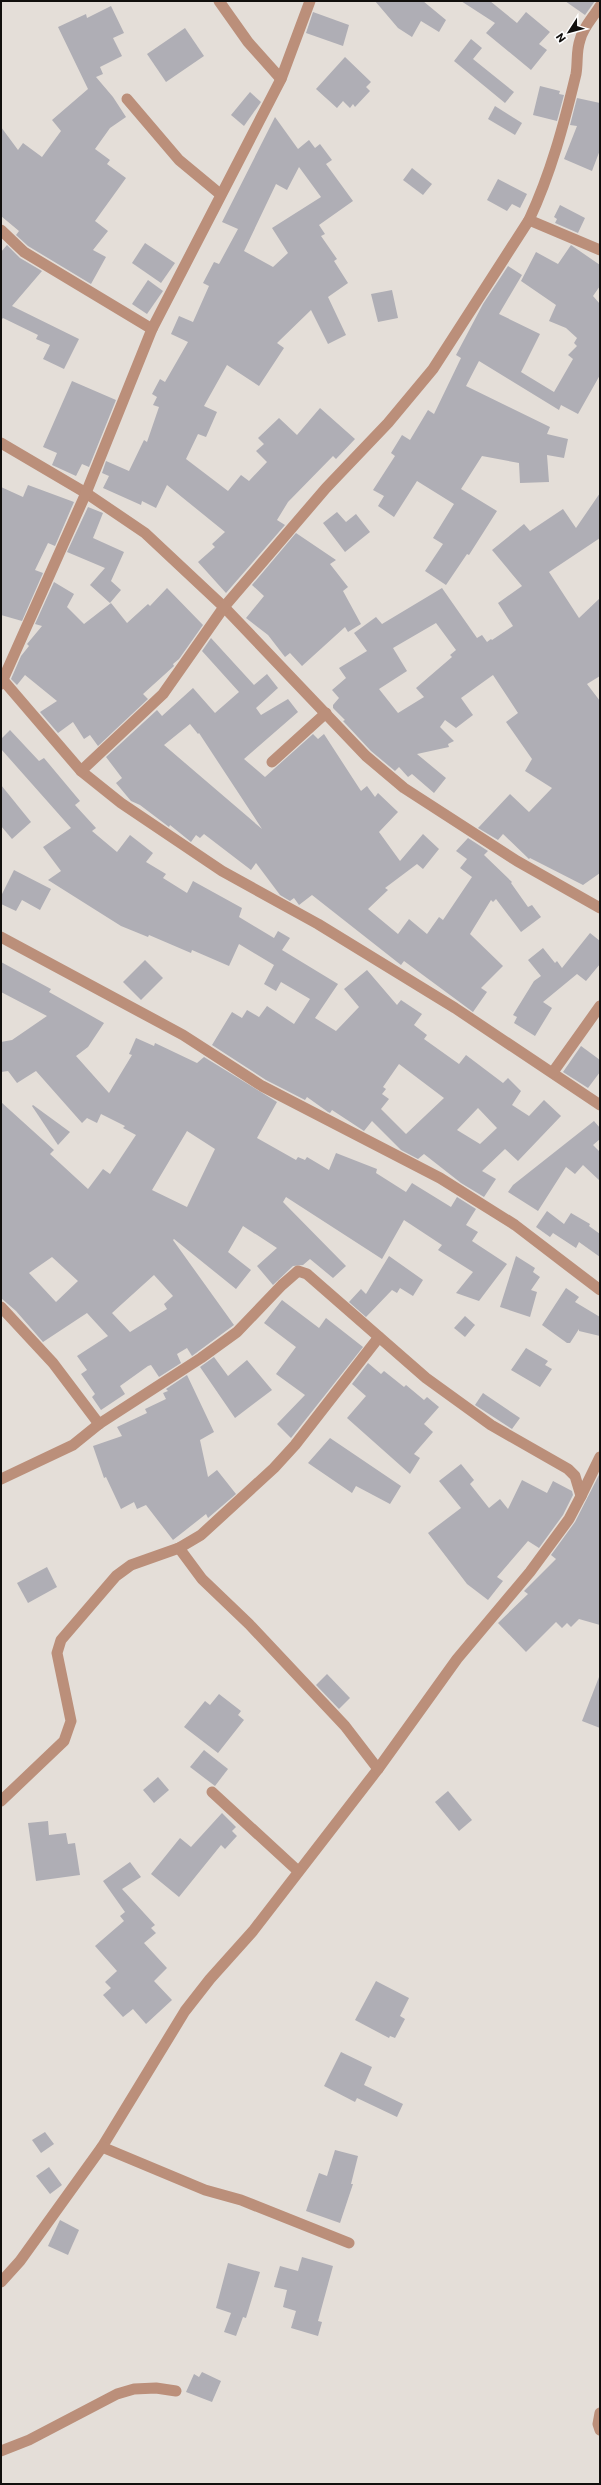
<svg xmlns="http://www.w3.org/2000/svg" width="601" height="2485" font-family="Commissioner,sans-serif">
	<rect width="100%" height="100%" fill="#e4ded8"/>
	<g fill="#afaeb5" fill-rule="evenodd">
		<path d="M375,1H423L446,20L439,32L421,21L412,37L398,28Z"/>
		<path d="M461,1H490L517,23L526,12L550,32L539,44L547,50L531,70L486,33L495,23Z"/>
		<path d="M565,1H595L585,15Z"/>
		<path d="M111,6L124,33L113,38L122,56L100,67L103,74L96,77L113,97L126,117L110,128L95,149L110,160L107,164L126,178L95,221L108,231L93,250L106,257L91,284L28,246L16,235L19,231L1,216V127L18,150L23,143L42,157L61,131L52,120L88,89L58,27L86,14L87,18Z"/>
		<path d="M313,12L349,25L343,46L306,33Z"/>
		<path d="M185,28L204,56L166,82L147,54Z"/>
		<path d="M471,39L482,48L473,59L514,92L505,103L454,61Z"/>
		<path d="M345,57L371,82L366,87L370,91L355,107L353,104L350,108L343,101L337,108L316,89Z"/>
		<path d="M540,86L560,91L559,94L564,95L557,121L533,115Z"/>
		<path d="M250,92L261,102L244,126L231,115Z"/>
		<path d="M577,98L600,103V150L592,171L564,159L577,126L570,125Z"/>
		<path d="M495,106L522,123L515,135L488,119Z"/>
		<path d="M275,117L298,149L309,140L315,148L320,144L332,160L326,164L353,201L319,225L325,234L321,236L337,259L334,261L348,283L328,297L346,335L328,344L311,310L277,343L284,348L259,386L227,365L204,406L217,412L206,437L198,434L186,459L228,491L241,475L249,481L267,462L256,451L264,444L258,438L279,418L297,435L320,408L355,439L336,459L333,456L288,502L277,520L285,525L226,593L198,562L215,547L212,544L225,532L167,485L156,508L142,501L141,505L103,488L109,476L102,473L106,461L129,471L144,440L147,442L159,407L153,405L157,397L152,394L160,379L165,382L188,342L171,334L179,316L193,322L209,286L203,283L214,262L219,264L238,229L222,222ZM299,167L321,197L272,228L288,253L273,267L244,251L276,184L287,190Z"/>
		<path d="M412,168L432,184L423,195L403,180Z"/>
		<path d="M498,179L527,194L520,208L512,204L507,211L487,200Z"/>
		<path d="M560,205L585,218L578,233L555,223L557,219L554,217Z"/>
		<path d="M145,243L175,263L161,283L132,263Z"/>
		<path d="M7,245L20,258L42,271L12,306L79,339L64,369L43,359L50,345L36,339L38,335L3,318L1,320V252Z"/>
		<path d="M571,245L600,265V286L593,296L600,304V375L578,414L561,405L559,410L479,361L466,386L550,427L547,434L568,439L564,458L547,455L549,482L520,483L519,463L482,456L461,489L497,511L469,555L467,554L446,585L425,571L443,544L433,538L454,504L417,481L394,517L378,506L384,496L373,490L395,456L391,453L402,435L410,440L428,410L434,414L461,358L456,355L483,304L508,266L522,275L499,314L540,334L521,372L554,392L573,359L568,355L577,346L574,343L577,338L566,328L549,321L556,305L521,281L536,252L558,264Z"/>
		<path d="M148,280L163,291L147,314L132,304Z"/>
		<path d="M392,290L398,318L378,322L371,294Z"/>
		<path d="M72,381L116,400L89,467L82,464L76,476L52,465L57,453L43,447Z"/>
		<path d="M28,485L74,502L55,546L48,543L35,570L43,573L22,621L1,615V487L23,497Z"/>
		<path d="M600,493V538L549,572L579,618L600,598V676L587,684L600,701V873L583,885L530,858L529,859L503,834L498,840L478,828L510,794L529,812L552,788L525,771L532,759L506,722L518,713L493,675L461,698L473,715L456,728L445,720L440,727L454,741L448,744L449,747L417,754L446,778L434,793L412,774L408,777L399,767L395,771L371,751L343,721L345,720L333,708V705L339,698L332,690L346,678L339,668L367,651L354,633L376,617L382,624L442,588L477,638L482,635L487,642L491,639L492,640L513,626L498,603L522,586L492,550L524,524L530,531L563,509L576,528ZM436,623L456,650L450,655L452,657L416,688L424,697L398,713L379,689L407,671L393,648Z"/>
		<path d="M88,507L103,513L93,538L124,552L111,581L121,590L110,603L90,585L105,568L67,552Z"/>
		<path d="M337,512L346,522L356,514L370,532L345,552L323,523Z"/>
		<path d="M296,533L336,560L330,564L348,587L343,591L361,624L348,632L345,627L302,666L290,653L285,657L268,635L246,618L264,596L252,585Z"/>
		<path d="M54,582L74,594L67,607L84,624L111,603L127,623L148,604L150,606L167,588L203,625L179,659L173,664L174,666L143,694L148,699L98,746L90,735L84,739L73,722L58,733L40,712L57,701L25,675L17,685L11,679L21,656L29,646L27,644L42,626L35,624Z"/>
		<path d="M211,638L254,685L267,674L278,688L256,708L261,715L288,699L298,712L244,759L265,777L313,734L318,739L324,734L361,791L367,786L375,797L378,793L398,812L379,832L400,861L423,834L439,849L423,869L417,864L385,888L388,890L368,909L398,934L409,919L427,934L439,917L443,920L472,877L460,868L467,859L456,851L468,838L488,851L484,855L512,882L511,883L528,907L532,905L541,917L521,932L496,899L493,902L491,900L470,934L503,966L481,988L487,992L473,1012L404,961L401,965L312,895L299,905L294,898L290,901L280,895L256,863L251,870L204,834L200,838L196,835L191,842L170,825L169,827L140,805L131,801L116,783L122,778L106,757L157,710L162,716L193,688L215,713L239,692L202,651ZM190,724L198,734L199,733L262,829L164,745Z"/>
		<path d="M10,730L39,761L44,758L80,801L75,805L96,828L92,831L117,852L130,835L153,853L146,862L166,874L163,878L187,893L193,881L242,908L239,917L274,938L278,931L290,938L282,950L338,984L315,1018L336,1031L359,1007L344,989L367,970L397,1005L401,1000L422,1014L414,1025L427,1035L424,1039L459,1064L466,1055L503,1083L508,1078L521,1091L512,1105L529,1116L544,1100L561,1116L518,1161L505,1149L482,1171L496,1179L484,1197L461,1183L424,1154L418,1159L401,1150L372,1121L364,1131L332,1110L330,1113L328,1112L307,1097L305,1100L266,1080L212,1045L232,1012L242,1018L247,1010L259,1017L267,1006L294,1024L310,999L281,982L276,991L264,984L274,965L239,944L229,966L192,950L191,953L149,935L148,937L121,926L48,880L61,871L43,847L71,828L1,749V739ZM399,1064L444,1098L406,1134L381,1109L389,1099L382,1094L386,1089L383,1087ZM478,1108L497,1128L480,1144L457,1130Z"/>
		<path d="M1,785L31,822L12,839L1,826Z"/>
		<path d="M14,870L51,889L40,910L22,900L16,911L1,904V896Z"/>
		<path d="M590,933L600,941V964L586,981L577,974L543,1002L552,1008L535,1036L514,1023L517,1017L513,1015L534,981L541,976L528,960L543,948L555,963L557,961L562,968Z"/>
		<path d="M145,960L163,978L141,1000L123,982Z"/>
		<path d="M1,962L51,989L49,992L104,1023L88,1047L76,1056L109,1093L132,1055L129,1054L136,1038L154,1046L155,1043L197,1063L204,1057L277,1102L257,1138L296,1160L298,1157L305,1160L307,1157L329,1170L336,1153L377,1169L376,1173L406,1192L412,1183L451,1207L457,1197L476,1209L466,1225L478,1232L472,1241L507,1264L479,1301L456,1293L473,1272L438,1250L442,1245L404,1220L382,1259L286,1197L283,1202L346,1266L333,1278L310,1259L303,1265L293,1266L273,1285L257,1266L277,1248L243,1226L228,1252L251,1270L236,1289L174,1239L173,1240L234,1325L192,1356L187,1348L177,1354L181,1363L159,1377L151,1365L148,1366L120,1386L125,1394L101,1410L92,1397L95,1394L81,1374L87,1370L77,1356L108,1336L87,1313L43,1342L16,1311L1,1298V1102L54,1150L50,1154L88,1189L103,1169L110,1174L136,1135L123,1128L125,1126L101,1114L97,1123L87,1118L82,1123L36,1071L17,1083L8,1071L1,1072V1042L12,1040L47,1016L1,992ZM187,1131L215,1149L187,1207L152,1190ZM52,1257L78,1281L56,1302L29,1273ZM154,1275L173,1296L164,1304L167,1309L130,1332L112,1313Z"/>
		<path d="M581,1046L600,1060V1072L588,1088L563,1072Z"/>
		<path d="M33,1105L70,1132L58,1145L32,1106Z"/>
		<path d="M594,1121L600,1128V1139L593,1145L600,1152V1181L583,1165L575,1174L566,1167L538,1211L508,1192L513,1185Z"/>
		<path d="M547,1211L564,1224L571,1213L590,1224L589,1226L600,1234V1257L579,1242L576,1248L553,1233L550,1237L536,1227Z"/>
		<path d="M389,1256L423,1280L413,1296L400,1288L397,1293L392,1290L366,1317L349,1302L361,1289L366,1294Z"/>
		<path d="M516,1256L535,1268L533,1272L540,1277L531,1290L537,1292L530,1317L500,1307Z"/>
		<path d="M566,1288L579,1297L575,1302L600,1317V1336L579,1331V1329L570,1343H567L542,1325Z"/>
		<path d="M282,1300L319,1328L326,1318L363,1347L291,1438L277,1424L305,1395L276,1374L296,1347L264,1323Z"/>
		<path d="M465,1316L475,1325L465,1337L454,1328Z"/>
		<path d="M526,1348L548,1361L545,1365L552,1369L540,1387L511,1370Z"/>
		<path d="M214,1357L228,1376L247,1360L272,1390L235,1418L200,1367Z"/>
		<path d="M368,1363L381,1374L384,1371L404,1387L406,1385L424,1400L427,1397L439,1407L424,1424L433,1432L414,1454L420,1458L410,1474L347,1418L366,1396L352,1384Z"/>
		<path d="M187,1375L214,1432L200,1440L208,1477L217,1470L236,1494L208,1518L206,1514L173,1540L146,1505L137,1509L134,1502L121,1509L106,1477L104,1478L93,1446L122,1436L117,1427L147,1413L145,1409L166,1399L163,1393L168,1391L166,1389Z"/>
		<path d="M483,1393L520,1418L512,1429L475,1405Z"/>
		<path d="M330,1438L401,1486L390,1504L356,1486L352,1493L308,1463Z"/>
		<path d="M461,1464L474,1480L470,1484L489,1508L500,1499L508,1509L522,1480L547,1493L553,1481L572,1491L573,1495L563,1515L539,1548L528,1541L497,1577L503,1581L488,1600L467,1584L428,1533L461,1508L439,1481Z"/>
		<path d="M600,1473V1625L579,1619L571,1627L567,1623L562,1628L556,1622L526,1652L498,1623L528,1594L524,1591L556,1559L551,1555L575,1522Z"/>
		<path d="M47,1567L57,1587L28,1603L17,1583Z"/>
		<path d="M327,1674L350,1698L339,1709L316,1685Z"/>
		<path d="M599,1677H600V1728L582,1721Z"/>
		<path d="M219,1694L241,1711L238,1715L244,1720L218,1753L184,1727L205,1701L210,1705Z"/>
		<path d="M204,1750L228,1769L215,1786L190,1767Z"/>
		<path d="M158,1777L169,1790L154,1803L143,1790Z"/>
		<path d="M448,1791L472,1820L459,1831L435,1802Z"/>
		<path d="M222,1813L236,1827L232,1831L237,1836L225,1849L221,1845L179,1897L151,1874L180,1838L191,1847Z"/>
		<path d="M48,1821L49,1835L66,1833L68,1844L75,1843L80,1875L36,1881L28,1823Z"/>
		<path d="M130,1862L141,1877L122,1889L155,1925L151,1928L156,1933L144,1943L167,1968L154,1981L172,2000L146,2024L133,2009L123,2017L103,1995L111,1988L105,1982L117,1971L95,1946L124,1921L120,1916L125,1912L103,1881Z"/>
		<path d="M376,1981L409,1998L400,2016L405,2019L395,2038L390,2036L389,2038L355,2020Z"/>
		<path d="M341,2052L372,2067L364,2085L403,2104L397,2117L357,2098L355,2102L324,2086Z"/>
		<path d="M45,2132L54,2144L41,2153L32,2140Z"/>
		<path d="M335,2150L358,2156L351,2184H353L340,2223L306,2211L319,2173L327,2176Z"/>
		<path d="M49,2167L62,2185L50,2194L36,2176Z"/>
		<path d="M60,2220L79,2230L68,2255L48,2246Z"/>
		<path d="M302,2257L333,2266L318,2321L322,2322L318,2336L291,2328L296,2311L283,2307L287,2290L274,2287L280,2266L298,2271Z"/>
		<path d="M228,2263L260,2272L246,2318L243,2317L236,2336L224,2332L231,2313L216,2308Z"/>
		<path d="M202,2372L221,2381L212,2402L186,2392L194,2374L199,2377Z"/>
	</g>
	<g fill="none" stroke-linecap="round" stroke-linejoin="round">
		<g stroke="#bb8f7a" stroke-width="11">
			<path d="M219,1L248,42L281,79"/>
			<path d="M127,99L179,160L220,194"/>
			<path d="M529,220L600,250"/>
			<path d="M1,230L24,252L152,329"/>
			<path d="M1,443L86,493L145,533L224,607L366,756L404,788L517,861L600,908"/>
			<path d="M3,680L81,771L121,803L222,871L318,924L455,1008L600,1105"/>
			<path d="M1,684L86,493L152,329L281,79L310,1"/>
			<path d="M272,762L326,713"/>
			<path d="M81,771L163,694L224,607L326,488L388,423L433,369L529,220C551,173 564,124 576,74C578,63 576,51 580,40C583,27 593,18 600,6"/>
			<path d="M1,937L183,1035L262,1086L440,1178L515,1225L600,1290"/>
			<path d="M553,1072L600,1006"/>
			<path d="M1,1307L53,1363L99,1424"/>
			<path d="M1,1479L73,1445L99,1424L201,1358L237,1332L282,1285L298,1271L307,1274L426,1378L491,1425L568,1469L575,1476L581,1496L569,1519L530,1572L457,1659L378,1769L253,1931L210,1979L185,2011L102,2147L20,2261L1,2282"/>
			<path d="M581,1496L600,1457"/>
			<path d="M179,1548L202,1579L249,1624L345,1726L378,1769"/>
			<path d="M212,1792L298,1871"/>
			<path d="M1,1801L64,1741L71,1721L57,1653L61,1640L116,1576L131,1565L179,1548L201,1535L274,1468L295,1445L379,1337"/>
			<path d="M102,2147L205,2190L241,2200L349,2243"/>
			<path d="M600,2413L598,2424L600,2430"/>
			<path d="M1,2451L29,2440L117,2394L134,2389L156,2388L176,2391"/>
		</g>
	</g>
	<rect width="601" height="2485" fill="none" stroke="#110f0d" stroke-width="4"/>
	<g transform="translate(569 32) rotate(234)" stroke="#ffffff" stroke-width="3" paint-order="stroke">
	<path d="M0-3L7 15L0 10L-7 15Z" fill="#110f0d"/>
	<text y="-6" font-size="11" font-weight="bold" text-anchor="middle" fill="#110f0d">N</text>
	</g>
</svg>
